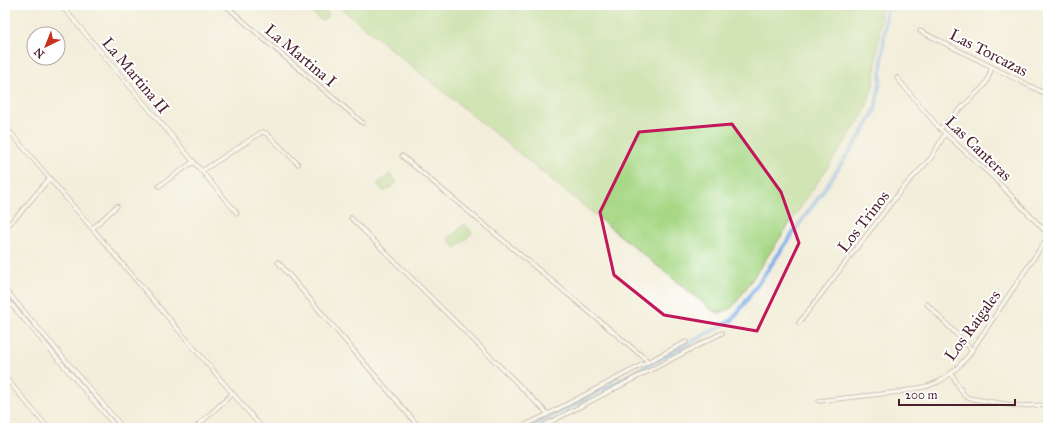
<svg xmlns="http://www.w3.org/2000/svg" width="1053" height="433" font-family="'IM FELL Great Primer',serif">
	<rect width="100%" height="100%" fill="#fff"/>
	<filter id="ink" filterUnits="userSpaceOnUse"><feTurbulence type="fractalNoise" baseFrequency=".025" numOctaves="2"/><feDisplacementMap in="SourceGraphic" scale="8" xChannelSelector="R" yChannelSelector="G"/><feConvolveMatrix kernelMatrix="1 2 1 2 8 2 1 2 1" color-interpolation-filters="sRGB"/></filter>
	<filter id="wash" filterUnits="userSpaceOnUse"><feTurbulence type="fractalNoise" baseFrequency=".012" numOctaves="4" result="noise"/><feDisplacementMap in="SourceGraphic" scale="16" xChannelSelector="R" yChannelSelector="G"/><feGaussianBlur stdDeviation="0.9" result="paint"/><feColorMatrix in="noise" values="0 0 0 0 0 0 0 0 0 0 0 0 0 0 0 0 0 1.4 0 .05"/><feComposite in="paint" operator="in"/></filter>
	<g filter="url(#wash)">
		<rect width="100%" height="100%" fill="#f3eedb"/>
		<g fill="#a8d886" stroke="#797c58">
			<path d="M317,5H318L329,14L323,21L311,12Z"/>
			<path d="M337,5H882L874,83L866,107L863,115L736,303C730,310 722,315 713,311Z"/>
			<path d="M390,174L397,182L384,192L377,184Z"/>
			<path d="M465,224L472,233L456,248L448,239Z"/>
		</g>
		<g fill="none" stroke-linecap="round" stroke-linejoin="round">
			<g stroke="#80b0eb" stroke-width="4">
				<path d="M893,10V5"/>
				<path d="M528,428L580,402L732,320L737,314L812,206L819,197L863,132L875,110L880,82L887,5"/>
			</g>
		</g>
	</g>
	<g filter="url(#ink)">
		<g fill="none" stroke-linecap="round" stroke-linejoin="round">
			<g stroke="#856769" stroke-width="5">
				<g id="minor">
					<path d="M61,5L237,213"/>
					<path d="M225,5L266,41L363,123"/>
					<path d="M920,31L1048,95"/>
					<path d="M897,78L940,129L993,177L1048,234"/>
					<path d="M5,126L262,428"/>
					<path d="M940,129L984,86L987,81L992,67"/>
					<path d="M402,156L648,361"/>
					<path d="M202,171L262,132L266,133L298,164"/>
					<path d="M159,186L193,162"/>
					<path d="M351,218L548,414"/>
					<path d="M5,228L19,214L50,178"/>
					<path d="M93,228L117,206"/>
					<path d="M278,262L420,428"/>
					<path d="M5,289L123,428"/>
					<path d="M5,297L117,428"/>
					<path d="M927,304L972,350"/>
					<path d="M799,323L902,189L931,158L945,134"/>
					<path d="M951,373L964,395L968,398L1018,406L1048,405"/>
					<path d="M5,377L48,428"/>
					<path d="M819,401L899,392L928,386L938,382L949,375L959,366L968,356L1048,237"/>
					<path d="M195,428L233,393"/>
					<path d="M519,428L548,414L686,342"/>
					<path d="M539,428L722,333"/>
				</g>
			</g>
			<use href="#minor" stroke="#fff" stroke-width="3.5"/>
		</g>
	</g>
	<path d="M0 0H1053V433H0ZM732,124L781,192L799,243L757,331L664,315L614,275L600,212L639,132Z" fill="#f3eedb" fill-opacity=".55" fill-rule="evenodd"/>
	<path fill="none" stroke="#c2185b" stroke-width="3" stroke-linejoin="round" d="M732,124L781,192L799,243L757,331L664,315L614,275L600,212L639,132Z"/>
	<g text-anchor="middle" stroke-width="4" stroke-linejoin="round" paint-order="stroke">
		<g font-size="16" fill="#4a1f2b" stroke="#fff">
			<text transform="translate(989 52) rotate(27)" y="6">Las Torcazas</text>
			<text transform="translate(301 55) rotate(40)" y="6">La Martina I</text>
			<text transform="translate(136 75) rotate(50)" y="6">La Martina II</text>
			<text transform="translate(979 148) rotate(44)" y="6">Las Canteras</text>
			<text transform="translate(863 221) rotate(-52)" y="6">Los Trinos</text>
			<text transform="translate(972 325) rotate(-54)" y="6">Los Raigales</text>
		</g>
	</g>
	<rect width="1053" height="433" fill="none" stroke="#fff" stroke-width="20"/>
	<g transform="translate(46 46) rotate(223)"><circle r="19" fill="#ffffff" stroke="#b7a5aa"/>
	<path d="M0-3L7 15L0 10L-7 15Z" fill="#c8321e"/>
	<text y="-6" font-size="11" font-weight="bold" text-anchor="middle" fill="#4a1f2b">N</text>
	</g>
	<path d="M899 399v6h116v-6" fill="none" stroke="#4a1f2b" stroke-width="2"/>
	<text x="905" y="399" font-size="12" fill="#4a1f2b" stroke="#ffffff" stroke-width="3" paint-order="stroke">200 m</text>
</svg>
